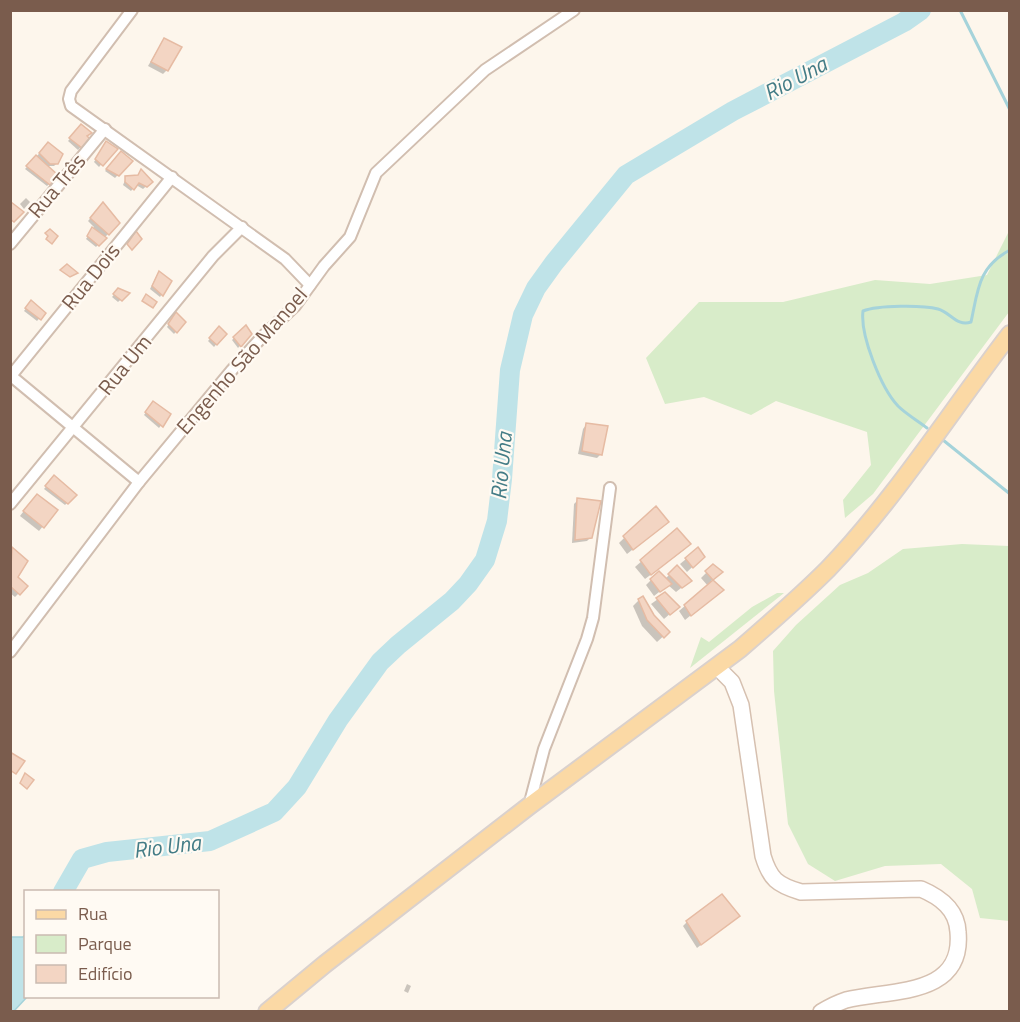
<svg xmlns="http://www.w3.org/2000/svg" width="1020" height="1022" font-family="'Titillium Web',sans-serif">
	<rect width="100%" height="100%" fill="#fdf6ec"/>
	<g fill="#d8ecc9">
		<path d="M1009,231V312L873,494L845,518L843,500L871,465L867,432L776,401L751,415L704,397L665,404L646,358L699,302H783L875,280L930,284L987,275Z"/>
		<path d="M962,544L1009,546V921L980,918L972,889L941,864L885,866L835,881L808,864L788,824L774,691L773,651L796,625L840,585L868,573L903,549Z"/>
		<path d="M777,593H784L690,668L701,637L709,642L752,607Z"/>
	</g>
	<path fill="#bfe3e8" stroke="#a5d3da" stroke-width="1.5" d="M25,935L27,997L14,1011H11V937H23Z"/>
	<g fill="#0003">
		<path d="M164,39L167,70L163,74L148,66Z"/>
		<path d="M81,126L88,139L78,150L68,141Z"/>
		<path d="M48,144L57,163L54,166H47L57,176L47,186L25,169Z"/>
		<path d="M104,146L115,149L99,167L94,162Z"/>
		<path d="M122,153L131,161L115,178L105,171Z"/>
		<path d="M126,178L151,182L143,189L136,185L131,191L123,185Z"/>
		<path d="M26,198L30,202L24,209L20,204Z"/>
		<path d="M103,204L118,223L96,247L86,239L94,227L88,221Z"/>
		<path d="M157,275L170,281L160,297L150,289Z"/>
		<path d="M118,290L128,293L118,302L112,297Z"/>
		<path d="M29,304L44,313L37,321L24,311Z"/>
		<path d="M174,316L184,322L174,334L167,327Z"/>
		<path d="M219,328L225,334L214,347L208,341Z"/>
		<path d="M245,328L250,334L238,348L232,340Z"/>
		<path d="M151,405L169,415L159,428L144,415Z"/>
		<path d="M586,425L601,454L597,458L578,454L583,429Z"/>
		<path d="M54,477L75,495L65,505L44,489Z"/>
		<path d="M33,499L56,510L39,531L20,516Z"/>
		<path d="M578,500L591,537L587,541L572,543L574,504Z"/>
		<path d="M655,508L661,527L627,554L619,543Z"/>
		<path d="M677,530L684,550L645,579L635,567Z"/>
		<path d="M12,549L16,577L26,586L15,597L10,593Z"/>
		<path d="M703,557L687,572L680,564L686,559Z"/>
		<path d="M713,566L716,577L711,581L722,590L685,620L679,611L708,586L701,578Z"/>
		<path d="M677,567L690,581L676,592L668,585L654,596L646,585L651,580L665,579Z"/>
		<path d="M665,594L672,612L664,619L651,604Z"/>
		<path d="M639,600L668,632L657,642L642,626L633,606Z"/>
		<path d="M734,919L697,948L683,926L687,922Z"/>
		<path d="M407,984L411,986L408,993L404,991Z"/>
	</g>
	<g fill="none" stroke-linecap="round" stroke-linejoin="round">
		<g stroke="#a5d3da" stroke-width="3">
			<path d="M960,10L1010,110"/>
			<path d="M927,428C918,421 906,414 898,406C881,388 860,335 863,311C878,305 923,305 938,309C950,312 957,327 971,322C978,290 978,267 1010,250"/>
			<path d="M943,440L1010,494"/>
		</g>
		<path stroke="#bfe3e8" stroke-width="20" d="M63,892L82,859L107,852L210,841L274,812L297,787L338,720L380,662L398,645L452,601L468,584L485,560L497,521L502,479L510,370L523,315L536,288L554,263L626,175L733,111L904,22L921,10"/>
	</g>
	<g fill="#f3d5c3" stroke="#e6bba3" stroke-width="1.5">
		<path d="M164,38L182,47L168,71L151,62Z"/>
		<path d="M81,124L92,133L87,136L90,139L82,148L69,138Z"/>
		<path d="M106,141L118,149L103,166L95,159Z"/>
		<path d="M48,142L63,154L58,164H50L39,153Z"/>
		<path d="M121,151L133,161L119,176L106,169Z"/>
		<path d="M36,155L59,176L50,185L26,166Z"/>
		<path d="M141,169L153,182L147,187L139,183L134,190L125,182V176L138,175Z"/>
		<path d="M11,202L24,212L14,222L10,219Z"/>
		<path d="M103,202L120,223L109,235L90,218Z"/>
		<path d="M92,227L107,238L99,246L87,236Z"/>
		<path d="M50,229L58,236L52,244L46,239L48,236L45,233Z"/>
		<path d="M136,231L142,239L132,250L127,244Z"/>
		<path d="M67,264L78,273L70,277L60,270Z"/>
		<path d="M159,271L172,281L163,296L152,286Z"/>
		<path d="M118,288L130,293L122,301L113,294Z"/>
		<path d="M146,294L157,302L153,308L142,301Z"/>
		<path d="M31,300L46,313L41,320L25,308Z"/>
		<path d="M176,312L186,322L177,333L168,324Z"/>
		<path d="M246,325L252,334L241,347L233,337Z"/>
		<path d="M219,326L227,334L217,345L209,338Z"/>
		<path d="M153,401L171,414L163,427L145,412Z"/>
		<path d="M586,423L608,426L602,455L582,451Z"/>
		<path d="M54,475L77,495L68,504L45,486Z"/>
		<path d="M37,494L58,510L44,528L23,511Z"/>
		<path d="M577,498L601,501L592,538L575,540Z"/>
		<path d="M656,506L669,522L633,550L623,536Z"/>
		<path d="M677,528L691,544L651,575L640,560Z"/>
		<path d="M12,547L28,561L18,577L28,586L20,595L10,586Z"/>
		<path d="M698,547L705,557L693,568L685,558Z"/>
		<path d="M713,564L723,572L713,580L705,571Z"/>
		<path d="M677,565L692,581L682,588L668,574Z"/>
		<path d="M659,571L672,584L660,592L650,579Z"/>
		<path d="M713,580L724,590L691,616L684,605Z"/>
		<path d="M665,592L680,607L670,615L656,598Z"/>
		<path d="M643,596L654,615L670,632L664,638L647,620L638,599Z"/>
		<path d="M10,752L25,761L16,774L10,770Z"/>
		<path d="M25,773L34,780L27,789L20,783Z"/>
		<path d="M722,894L740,916L701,945L686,921Z"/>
	</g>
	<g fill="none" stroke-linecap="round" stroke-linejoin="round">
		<g stroke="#d1beb0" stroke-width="14">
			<g id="street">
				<path d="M132,10L71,91L69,99L71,106L285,259L310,285"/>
				<path d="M10,244L105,129"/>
				<path d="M10,375L139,482"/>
				<path d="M10,377L172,177"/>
				<path d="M10,504L213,256L242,227"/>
				<path d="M10,652L139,482L232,370L262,337L295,306L324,266L350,237L376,173L485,70L574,10"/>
				<path d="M529,806L544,749L587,639L593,618L610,488"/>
			</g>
		</g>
		<g stroke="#d6c0b0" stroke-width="18">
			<path id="secondary" d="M717,667L732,682L741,705L763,856C770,879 777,885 801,892L921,889C940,897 957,909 958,932C964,998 889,989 846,1000C837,1003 829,1007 821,1012"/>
		</g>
		<g stroke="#dad1cd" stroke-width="20">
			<path id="primary" d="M267,1012L325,964L529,806L740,649C770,623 800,597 828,569C896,498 950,412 1010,334"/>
		</g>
		<use href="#street" stroke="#fff" stroke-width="10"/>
		<use href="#secondary" stroke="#fff" stroke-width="15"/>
		<use href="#primary" stroke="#fbd9a5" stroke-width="16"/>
	</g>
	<g text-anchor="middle" stroke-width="4.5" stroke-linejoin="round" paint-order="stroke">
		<g font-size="21" fill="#7a5c4d" stroke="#fffaf3">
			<text transform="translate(57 186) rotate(-50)" y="7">Rua Três</text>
			<text transform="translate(91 277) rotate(-51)" y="7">Rua Dois</text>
			<text transform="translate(242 361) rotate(-49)" y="7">Engenho São Manoel</text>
			<text transform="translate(125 365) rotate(-51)" y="7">Rua Um</text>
		</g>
		<g font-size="22" font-style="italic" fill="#437c86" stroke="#fffaf3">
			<text transform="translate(795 78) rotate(-28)" y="8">Rio Una</text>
			<text transform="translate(501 466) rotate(-85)" y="8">Rio Una</text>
			<text transform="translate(167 846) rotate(-7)" y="8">Rio Una</text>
		</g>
	</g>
	<rect width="1020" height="1022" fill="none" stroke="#7a5c4d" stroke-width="24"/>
	<rect x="24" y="890" width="195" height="108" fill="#fffaf3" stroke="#cabbb1" stroke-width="1.5"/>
	<rect x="36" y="910" width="30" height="9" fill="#fbd9a5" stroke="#cabbb1" stroke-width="1.5"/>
	<text x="78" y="920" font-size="18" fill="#7a5c4d">Rua</text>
	<rect x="36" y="935" width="30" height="18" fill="#d8ecc9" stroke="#cabbb1" stroke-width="1.5"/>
	<text x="78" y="950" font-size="18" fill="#7a5c4d">Parque</text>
	<rect x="36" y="965" width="30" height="18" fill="#f3d5c3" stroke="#cabbb1" stroke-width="1.5"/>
	<text x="78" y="980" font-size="18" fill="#7a5c4d">Edifício</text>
</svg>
